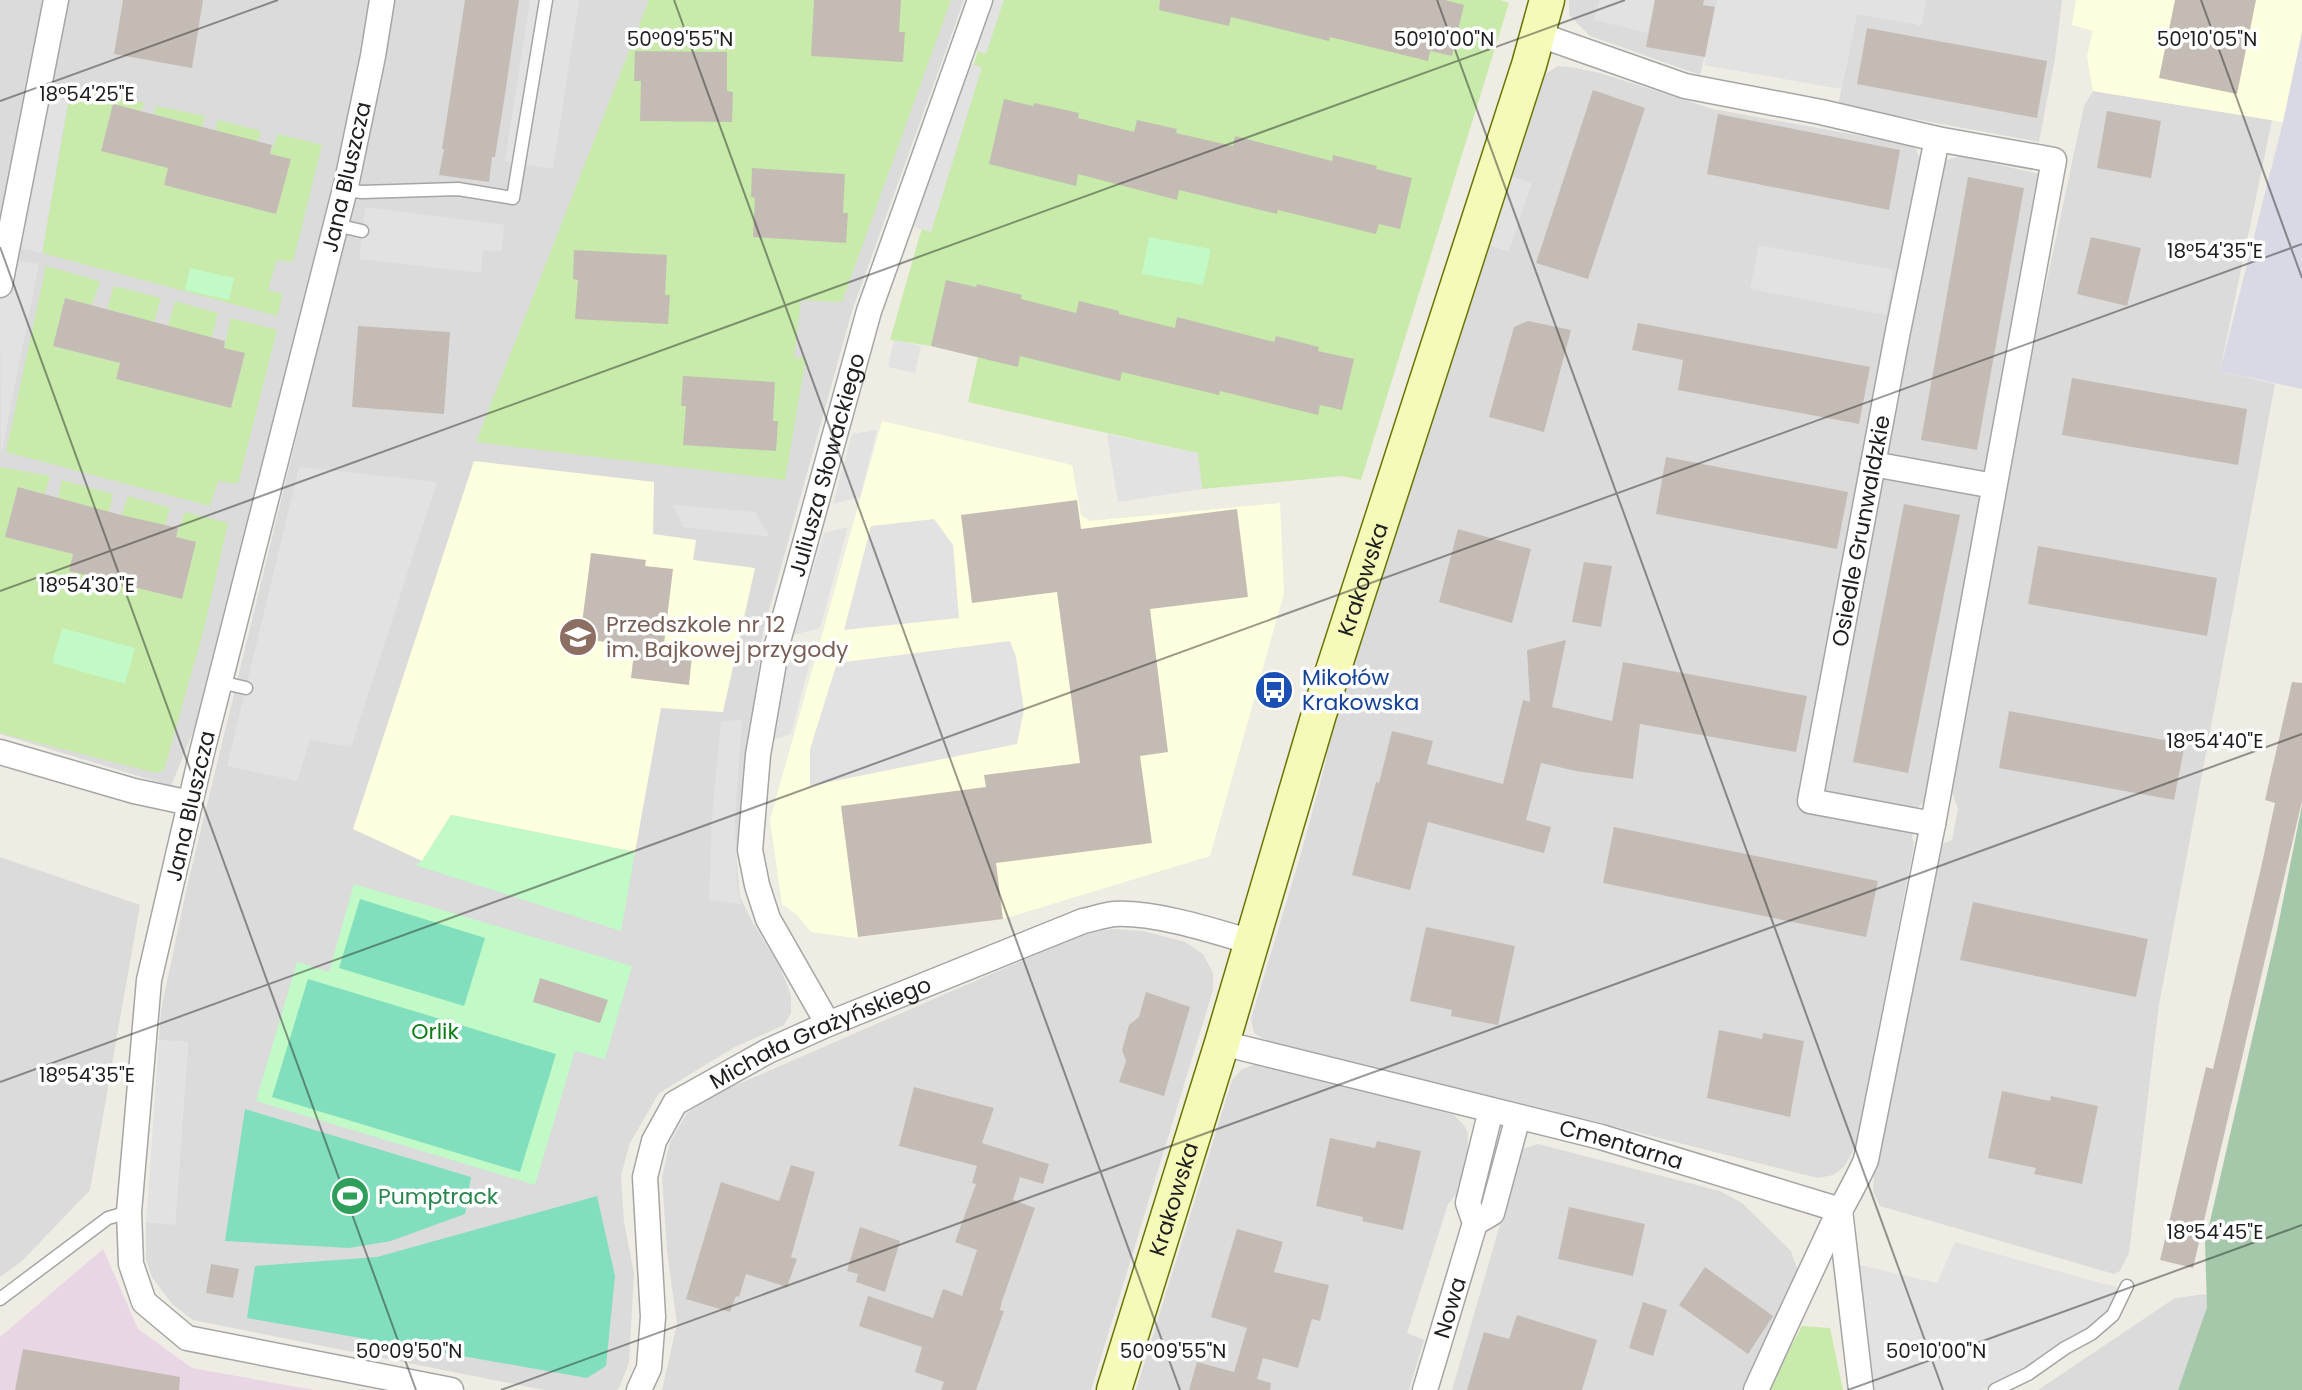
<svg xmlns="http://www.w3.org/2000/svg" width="2302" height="1390" font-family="Poppins,sans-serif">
	<rect width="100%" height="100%" fill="#efece4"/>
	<g fill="#dcdbdb">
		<path d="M0,0H372L360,75L197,722L171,786L0,734Z"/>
		<path d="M393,0H964L852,311L763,632L736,852L740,897L752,921L780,967L791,995V1013L784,1025L735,1047L659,1093L630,1143L621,1175L624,1222L634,1273L629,1363L619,1388L616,1390H544L193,1320L172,1304L152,1277L146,1260V1222L175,1224L188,1042L159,1040L161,1010L187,887L295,443L355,186Z"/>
		<path d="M1569,0H1718L1700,75L1590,36L1569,15Z"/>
		<path d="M1926,0H2062L2055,58L2039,142L1838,105L1857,14L1921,25Z"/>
		<path d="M1558,66L1570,67L1600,73L1713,109L1905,144L1916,149L1919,156L1944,161L1957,157L1968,158L2040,174L1928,799L1916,809L1912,837L1914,845L1856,1146L1844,1167L1833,1175L1818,1178L1513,1101L1272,1044L1254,1033L1251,1019L1300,857L1325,765L1331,730L1489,245L1508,251L1531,184L1511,176L1544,75Z"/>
		<path d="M2093,91L2272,120L2220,371L2275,384L2159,1005L2129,1253L2120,1271L2114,1274L1880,1206L1873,1191L1874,1176L1940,852L1944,843L1952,840L1958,809L1950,786L2005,478L2084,106Z"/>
		<path d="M0,857L140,905L90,1190L22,1261L0,1277Z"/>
		<path d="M1115,929L1143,931L1185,942L1203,954L1213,973V990L1091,1390H662L677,1324L667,1251L662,1177L670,1142L687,1113L711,1096L1090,931Z"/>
		<path d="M1253,1065H1263L1454,1115L1464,1125L1468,1133L1467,1157L1457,1194L1448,1204L1407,1333L1424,1340L1409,1390H1136L1232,1080L1241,1070Z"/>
		<path d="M1538,1144L1720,1191L1742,1203L1791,1251L1798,1271L1750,1390H1452L1522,1149Z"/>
		<path d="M2207,1294V1307L2178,1390H2038L2175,1298Z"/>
	</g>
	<path fill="#e8d6e5" d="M103,1249L138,1329L192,1368L314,1390H0V1337Z"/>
	<g fill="#feffde">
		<path d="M2076,0H2302V33L2283,122L2093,91L2087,56L2093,31L2072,25Z"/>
		<path d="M882,421L1072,465L1081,515L1090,521L1280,503L1284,593L1210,856L1006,918L855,938L811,932L797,915L782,904L770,820Z"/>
		<path d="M474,461L654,482L653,534L696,540L693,560L755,568L723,712L661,708L635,852L451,815L422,861L353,829Z"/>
	</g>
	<g fill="#c8eaaa">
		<path d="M649,0H951L842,302L801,300L794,358H806L785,480L476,442Z"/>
		<path d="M994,0H1500L1509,3L1361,480L1342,476L1202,489L1197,453L968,402L980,347L974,356L931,346L890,340L919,238Z"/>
		<path d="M71,87L144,103L141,111L113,104L102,151L168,168L164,185L276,214L290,159L270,154L278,134L322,145L293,262L277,260L268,290L283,294L277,316L42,253Z"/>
		<path d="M156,106L205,116L200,135L181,121L154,114Z"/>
		<path d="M218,120L261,131L255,150L213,138Z"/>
		<path d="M46,266L100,281L92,305L65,298L53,346L120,363L117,379L231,408L245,354L224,348L231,318L277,330L238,484L218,481L210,506L6,452Z"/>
		<path d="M114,286L161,298L152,329L130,324L132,315L107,309Z"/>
		<path d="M175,301L218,313L210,345L166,333Z"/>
		<path d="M0,467L50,476L45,494L18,487L5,537L73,554L70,571L182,599L196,542L176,537L185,512L228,523L204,629L164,770L156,773L0,733Z"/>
		<path d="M62,480L113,494L107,520L83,513L85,505L58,498Z"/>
		<path d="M128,496L170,508L165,525L119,523Z"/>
		<path d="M1802,1326L1830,1328L1843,1390H1767Z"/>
	</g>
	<path fill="#a5c8ab" d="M2302,805V1390H2178L2207,1307L2205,1243L2277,931Z"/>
	<g fill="#c1f9c7">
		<path d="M1149,237L1211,249L1203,285L1142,274Z"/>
		<path d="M190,268L234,278L229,300L185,290Z"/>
		<path d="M62,628L135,648L125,684L52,663Z"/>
		<path d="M451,815L635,852L621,931L415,865L422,861Z"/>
		<path d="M354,884L632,966L605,1059L575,1051L535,1185L256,1101L297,962L329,972Z"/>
	</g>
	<g fill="#82dfbd">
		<path d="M360,899L485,938L464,1006L339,968Z"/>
		<path d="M308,979L556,1054L520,1172L272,1097Z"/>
		<path d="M245,1109L471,1177L465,1214L391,1241L349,1248L225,1241Z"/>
		<path d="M597,1196L615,1276L606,1366L587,1378L247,1318L255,1266L377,1257Z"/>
	</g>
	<g fill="#e2e2e2">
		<path d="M530,0H579L553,169L505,161Z"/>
		<path d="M988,0H1004L986,54L972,50Z"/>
		<path d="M1600,0H1654L1648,33L1594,20Z"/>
		<path d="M1718,0H1926L1922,25L1857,14L1841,89L1704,65L1715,7Z"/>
		<path d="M962,61L982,67L931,232L911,226Z"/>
		<path d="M38,89L68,102L42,253L9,246Z"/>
		<path d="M1511,176L1531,183L1509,251L1489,245Z"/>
		<path d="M365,207L504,225L502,251L483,250L481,273L359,259Z"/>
		<path d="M1759,245L1894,270L1886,315L1750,289Z"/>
		<path d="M5,258L39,264L1,456L0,285Z"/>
		<path d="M894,340L921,346L915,373L888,367Z"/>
		<path d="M877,430L860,497L833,504L852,434Z"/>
		<path d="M1107,434L1198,453L1202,489L1118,502Z"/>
		<path d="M299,467L437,482L351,747L310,740L297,781L227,766Z"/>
		<path d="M673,505L755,512L770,537L683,527Z"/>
		<path d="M934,519L953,545L959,618L844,630L871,526Z"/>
		<path d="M848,527L820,628L793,635L824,533Z"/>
		<path d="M1010,641L1016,657L1024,710L1017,744L810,786V749L837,663Z"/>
		<path d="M811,658L791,734L767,742L784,662Z"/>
		<path d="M742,720L735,819L737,888L741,904L709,900L712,817L721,721Z"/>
		<path d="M159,1040L188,1042L175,1225L146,1222Z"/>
		<path d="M1955,1242L2089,1280L2121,1288L2110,1310L2085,1333L2005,1379L1982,1390H1874L1860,1265L1937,1283Z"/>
	</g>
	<path fill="#d9d9e5" d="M2302,32V389L2220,371L2283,122Z"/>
	<g fill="#c4bcb4">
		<path d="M123,0H203L192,68L114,54Z"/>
		<path d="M465,0H519L504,101L495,157H492L489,182L439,175L444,149H442Z"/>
		<path d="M814,0H901L899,32H905L903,62L811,56Z"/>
		<path d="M1160,0H1445L1464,5L1452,56L1430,51L1428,61L1330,37L1329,41L1231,17L1229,26L1159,10Z"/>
		<path d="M1655,0H1704L1703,5L1715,7L1705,57L1646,47Z"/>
		<path d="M2175,0H2256L2237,94L2159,78Z"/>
		<path d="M1867,28L2047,61L2037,118L1857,84Z"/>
		<path d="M635,51L727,52V91L733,92L732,122L640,121L641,81H634Z"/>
		<path d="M1593,90L1645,108L1588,279L1536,263Z"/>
		<path d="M1004,99L1033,106L1034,103L1079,113L1078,118L1134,132L1137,120L1177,129L1176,133L1233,146L1235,136L1332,161L1333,155L1377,166L1376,169L1412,178L1400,229L1379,224L1376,234L1278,210L1277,214L1179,190L1177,200L1078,174L1076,186L989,164Z"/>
		<path d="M113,104L272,145L270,154L291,159L276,214L164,185L168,168L101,151Z"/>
		<path d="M2107,111L2161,121L2151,178L2097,168Z"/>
		<path d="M1718,114L1900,150L1889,210L1707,174Z"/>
		<path d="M752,168L845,174L843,213H848L846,243L753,237L755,198L751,197Z"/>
		<path d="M1968,177L2024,188L1977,450L1921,440Z"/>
		<path d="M2091,237L2141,248L2127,306L2077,294Z"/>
		<path d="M574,250L667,255L665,295H670L668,324L575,319L578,280L573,279Z"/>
		<path d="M946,280L976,287L977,284L1022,295L1021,299L1076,313L1079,301L1119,311V314L1175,328L1177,317L1274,342L1276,336L1319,347L1318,351L1354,359L1342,410L1320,405L1318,415L1220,391L1219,395L1122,372L1120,381L1020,356L1018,367L931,346Z"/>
		<path d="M65,298L225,341L224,348L245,353L231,408L116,379L120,363L53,346Z"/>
		<path d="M1528,321L1571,330L1544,432L1489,417L1514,327Z"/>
		<path d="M1638,323L1870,367L1859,424L1678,390L1683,360L1632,350Z"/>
		<path d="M358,326L450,332L444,414L352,407Z"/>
		<path d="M683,376L775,382L773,421H778L776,451L683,445L686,406H681Z"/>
		<path d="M2072,378L2247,409L2238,465L2062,435Z"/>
		<path d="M1666,457L1848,492L1837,549L1656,514Z"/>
		<path d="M18,487L121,515L178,528L176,537L196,542L182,599L69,571L73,554L5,537Z"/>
		<path d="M1077,500L1081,529L1237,509L1248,597L1150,609L1168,752L1140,756L1152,843L996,863L1003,919L858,937L841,806L986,787L984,775L1080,763L1057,592L972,603L961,515Z"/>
		<path d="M1904,504L1960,515L1908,773L1853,762Z"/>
		<path d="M1458,529L1531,549L1512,623L1439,602Z"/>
		<path d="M2038,546L2217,578L2207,636L2028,604Z"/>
		<path d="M591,553L646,560L645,566L673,569L663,652L692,655L689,685L631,678L635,645L580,639Z"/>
		<path d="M1584,562L1612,566L1601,627L1572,622Z"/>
		<path d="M1566,640L1552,707L1612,721L1623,662L1807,696L1796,752L1640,724L1633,779L1576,771L1541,763L1526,820L1551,827L1544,853L1428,822L1410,890L1352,875L1376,782L1379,783L1392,731L1433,741L1427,764L1503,784L1523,700L1530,702L1527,650Z"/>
		<path d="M2292,682L2302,683V801L2193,1268L2160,1260L2206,1067L2213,1069L2261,868L2275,803L2265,800Z"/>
		<path d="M2009,711L2185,744L2174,800L1999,768Z"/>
		<path d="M1614,827L1878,881L1866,937L1603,883Z"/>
		<path d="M1973,902L2148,939L2136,997L1960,960Z"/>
		<path d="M1426,927L1515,946L1498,1025L1451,1016L1452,1010L1410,1001Z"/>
		<path d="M540,978L608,1000L600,1023L533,1002Z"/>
		<path d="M1146,992L1190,1007L1164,1096L1119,1082L1126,1061L1122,1050L1129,1025L1139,1017Z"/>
		<path d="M1719,1030L1762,1039L1763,1033L1804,1041L1790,1117L1707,1098Z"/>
		<path d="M914,1087L994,1108L982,1143L1049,1164L1043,1184L1020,1177L1013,1200L1035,1208L1002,1301L1000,1310L1004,1311L976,1390H941L944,1382L915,1372L922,1347L859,1326L868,1296L933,1318L943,1289L962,1296L977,1250L955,1242L976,1184L972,1183L977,1166L899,1146Z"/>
		<path d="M2002,1091L2050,1101L2051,1096L2098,1106L2082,1184L2034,1174L2036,1168L1988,1158Z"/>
		<path d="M1330,1138L1375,1148L1377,1141L1421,1151L1403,1230L1362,1221L1363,1217L1316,1206Z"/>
		<path d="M791,1165L815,1172L791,1257L797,1259L787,1287L746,1274L739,1297L736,1296L730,1312L686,1299L721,1182L779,1201Z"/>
		<path d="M1569,1207L1645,1224L1633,1276L1558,1259Z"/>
		<path d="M860,1227L900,1241L885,1292L856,1282L858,1274L847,1271Z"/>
		<path d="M1237,1229L1283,1242L1274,1272L1329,1285L1320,1321L1312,1319L1298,1368L1263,1358L1257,1379L1271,1383L1270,1390H1189L1197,1362L1234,1372L1247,1328L1211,1317Z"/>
		<path d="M211,1264L239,1269L233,1298L206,1293Z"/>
		<path d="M1705,1267L1773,1316L1748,1354L1679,1305Z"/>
		<path d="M1643,1302L1667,1310L1653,1356L1629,1348Z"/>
		<path d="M1517,1315L1597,1340L1582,1390H1467L1484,1332L1509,1339Z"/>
		<path d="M23,1349L180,1377L179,1390H15Z"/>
	</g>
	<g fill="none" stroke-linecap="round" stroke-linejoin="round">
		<g stroke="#a5a5a5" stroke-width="15">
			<g id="lane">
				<path d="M345,190L362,192L458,189L513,198L546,0"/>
				<path d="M336,225L362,231"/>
				<path d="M220,682L246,688"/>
				<path d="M0,1299L108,1218L129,1212"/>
				<path d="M1995,1390L2028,1374L2065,1348L2091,1334L2113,1315L2127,1286"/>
			</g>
		</g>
		<g stroke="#a5a5a5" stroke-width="27">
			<g id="street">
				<path d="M382,0L373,56L347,181L202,752L149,980L129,1212L131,1264L144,1302L187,1338L451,1390"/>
				<path d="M1537,34L1685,86L1821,112L1937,139L2054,160L1933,824L1866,1160C1856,1183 1843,1204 1832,1226C1806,1281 1781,1335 1756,1390"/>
				<path d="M0,285L56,0"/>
				<path d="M1873,464L1994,486"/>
				<path d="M0,752L134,791L190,803"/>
				<path id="s1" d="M1933,824L1810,801L1897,336L1937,139"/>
				<path id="s2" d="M828,1024L768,919L757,885L750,850L758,755L777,645L869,311L980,0"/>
				<path id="s3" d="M1222,1043L1601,1137L1840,1210"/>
				<path d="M1840,1210L1861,1390"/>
				<path d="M1475,1223L1492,1213L1518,1117"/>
				<path id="s4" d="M639,1390L649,1368L653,1317L645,1177L654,1141L675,1103L768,1051L828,1024L1083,921C1093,919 1104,915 1114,914C1155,912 1211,930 1251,942"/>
				<path id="s5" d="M1425,1390L1475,1223L1468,1203L1491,1110"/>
			</g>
		</g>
		<g stroke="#687605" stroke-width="37">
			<g id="secondary">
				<path id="s6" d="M1114,1390L1222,1043L1319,714L1529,65L1547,0"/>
			</g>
		</g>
		<use href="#lane" stroke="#fff" stroke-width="12"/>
		<use href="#street" stroke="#fff" stroke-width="24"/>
		<use href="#secondary" stroke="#f5fab8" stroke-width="34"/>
	</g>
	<path fill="none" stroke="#1e1e1e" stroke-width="2" stroke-opacity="0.45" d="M674,0L1180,1390M1437,0L1943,1390M2201,0L2302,278M0,101L278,0M0,247L416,1390M0,591L1625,0M0,1082L2302,244M501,1390L2302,734M1848,1390L2302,1225"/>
	<defs>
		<g id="school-disc" transform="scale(2)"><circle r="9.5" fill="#8d6e63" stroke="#fff"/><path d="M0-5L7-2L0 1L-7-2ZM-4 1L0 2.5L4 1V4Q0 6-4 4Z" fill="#fff"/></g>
		<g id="bus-disc" transform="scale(2)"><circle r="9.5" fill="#1a4fb4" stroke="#fff"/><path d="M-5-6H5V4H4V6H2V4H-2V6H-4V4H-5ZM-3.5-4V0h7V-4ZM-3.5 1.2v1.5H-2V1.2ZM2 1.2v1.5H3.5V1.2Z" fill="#fff"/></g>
		<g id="stadium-disc" transform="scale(2)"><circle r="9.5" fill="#2e9e5b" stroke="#fff"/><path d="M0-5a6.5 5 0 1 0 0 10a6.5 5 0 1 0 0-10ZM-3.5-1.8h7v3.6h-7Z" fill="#fff"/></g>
	</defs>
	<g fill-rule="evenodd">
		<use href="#school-disc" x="578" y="637"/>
		<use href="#bus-disc" x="1274" y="690"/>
		<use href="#stadium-disc" x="350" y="1196"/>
	</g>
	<g text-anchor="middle" stroke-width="7" stroke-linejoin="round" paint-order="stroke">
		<g font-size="22" fill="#1e1e1e" stroke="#fff">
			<text transform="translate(346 177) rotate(-77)" y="8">Jana Bluszcza</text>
			<text dy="8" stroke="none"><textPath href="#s2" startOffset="586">Juliusza Słowackiego</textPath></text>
			<text dy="8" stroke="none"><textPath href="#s1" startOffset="400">Osiedle Grunwaldzkie</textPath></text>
			<text dy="8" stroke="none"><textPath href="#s6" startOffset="848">Krakowska</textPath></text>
			<text transform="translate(190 806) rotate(-77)" y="8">Jana Bluszcza</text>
			<text dy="8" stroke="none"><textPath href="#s4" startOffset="458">Michała Grażyńskiego</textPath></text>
			<text dy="8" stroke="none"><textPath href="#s3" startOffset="412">Cmentarna</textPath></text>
			<text dy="8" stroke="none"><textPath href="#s6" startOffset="200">Krakowska</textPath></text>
			<text dy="8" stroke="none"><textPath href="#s5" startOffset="86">Nowa</textPath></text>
		</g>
		<g font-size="22" fill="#785e54" stroke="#fff" text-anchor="start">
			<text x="606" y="632">Przedszkole nr 12<tspan x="606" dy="25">im. Bajkowej przygody</tspan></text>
		</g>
		<g font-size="22" fill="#164399" stroke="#fff" text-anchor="start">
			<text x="1302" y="685">Mikołów<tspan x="1302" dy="25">Krakowska</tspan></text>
		</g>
		<g font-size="22" fill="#0b7e17" stroke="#fff">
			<text x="435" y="1039">Orlik</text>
		</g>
		<g font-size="22" fill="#27864d" stroke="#fff" text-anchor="start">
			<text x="378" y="1204">Pumptrack</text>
		</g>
	</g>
	<g font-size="20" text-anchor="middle" fill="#1e1e1e" stroke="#fff" stroke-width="7" stroke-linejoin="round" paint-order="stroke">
		<text x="680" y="46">50°09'55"N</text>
		<text x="1444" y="46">50°10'00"N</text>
		<text x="2207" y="46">50°10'05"N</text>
		<text x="87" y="101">18°54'25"E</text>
		<text x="2215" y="258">18°54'35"E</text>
		<text x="87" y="592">18°54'30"E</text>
		<text x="2215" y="748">18°54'40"E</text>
		<text x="87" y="1082">18°54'35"E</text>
		<text x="2215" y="1239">18°54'45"E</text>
		<text x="409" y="1358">50°09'50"N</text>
		<text x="1173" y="1358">50°09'55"N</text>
		<text x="1936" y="1358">50°10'00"N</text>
	</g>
</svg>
